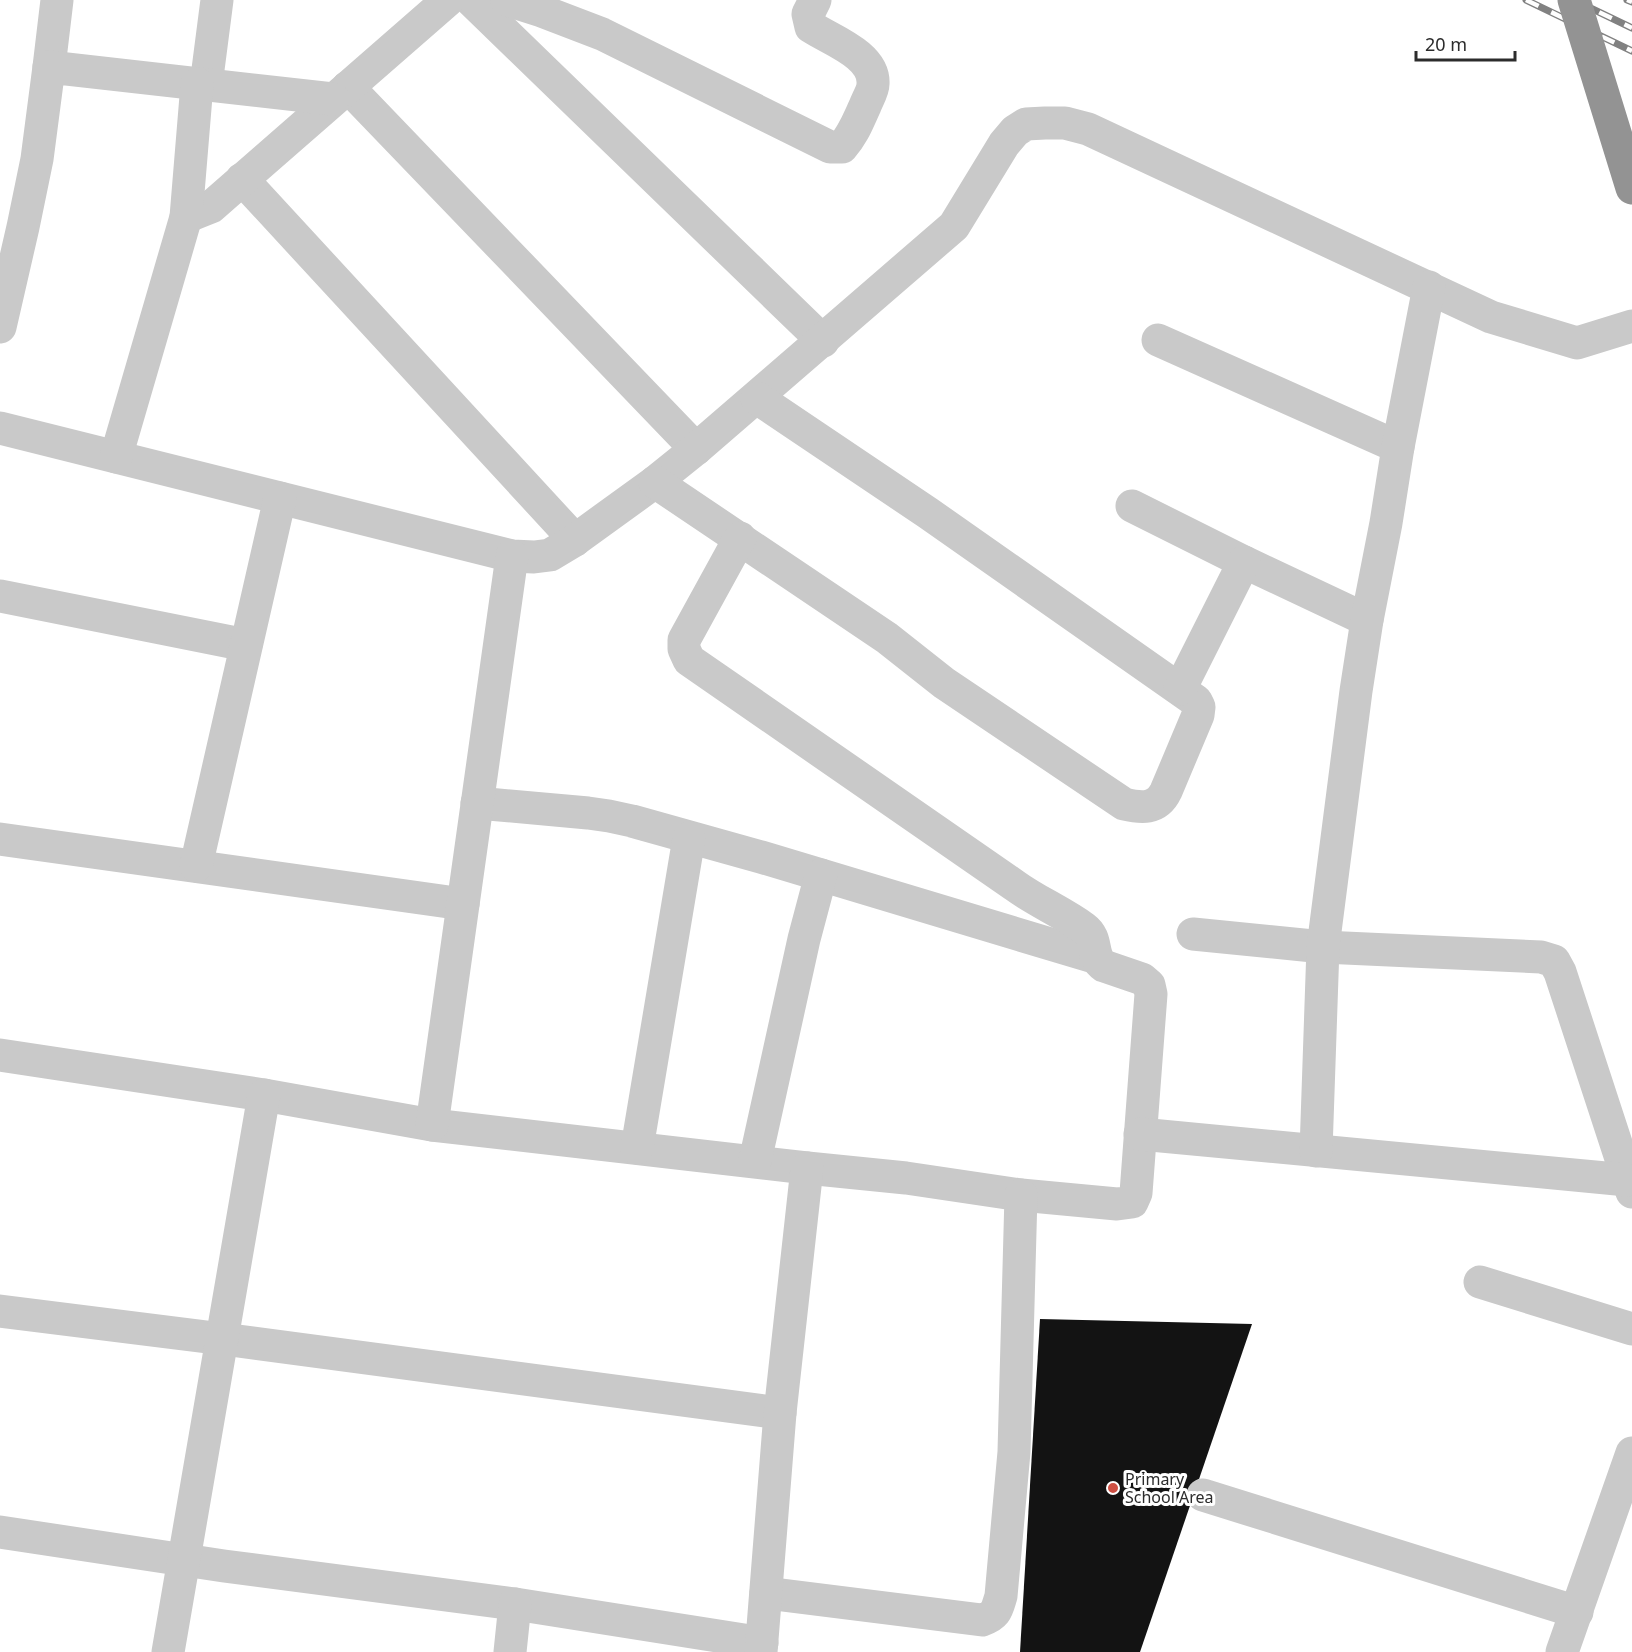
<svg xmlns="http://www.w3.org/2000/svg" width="1632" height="1652" font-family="'Noto Sans',sans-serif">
	<rect width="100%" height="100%" fill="#fff"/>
	<path fill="#131313" d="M1040,1319L1252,1324L1140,1652H1020Z"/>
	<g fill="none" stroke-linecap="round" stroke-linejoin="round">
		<g stroke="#c9c9c9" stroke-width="33">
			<path d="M471,0L823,341"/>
			<path d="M507,0L542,11L602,34L830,147H842C853,135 858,121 865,106C867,100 873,91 873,84C875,55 831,40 811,27L808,14L815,0"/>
			<path d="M49,67L57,0"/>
			<path d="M206,85L217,0"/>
			<path d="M348,87L696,449"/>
			<path d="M242,179L575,540"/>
			<path d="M186,217L211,207L448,0"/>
			<path d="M0,327L23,227L37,159L49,67L333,99"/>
			<path d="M1158,340L1398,447"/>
			<path d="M0,428L512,556L534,557L550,555L575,540L655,482L696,449L954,226L1004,144L1015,131L1026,124L1045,123H1065L1088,129L1491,317L1577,343L1632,326"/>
			<path d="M116,457L186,217L197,84"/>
			<path d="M655,482L887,638L944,683L1124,804C1141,808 1157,810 1166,791L1198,715L1199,707L1196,701L928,513L757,398"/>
			<path d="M1132,506L1244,562L1367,620"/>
			<path d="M0,596L246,645"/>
			<path d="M1180,689L1244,562"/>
			<path d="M477,803L588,813L609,816L632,821L761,857L1097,958"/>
			<path d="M0,839L463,904"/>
			<path d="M196,866L280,498"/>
			<path d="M1193,934L1323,947L1541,957L1554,961L1560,972L1632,1192"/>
			<path d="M0,1055L264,1095L432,1125L807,1168L906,1178L1021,1195L1117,1204L1132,1202L1136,1193L1151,994L1149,985L1142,979L1104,966C1090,957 1099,939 1084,928C1062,912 1036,901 1014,885C906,811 798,735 689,660L684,649V640L740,538"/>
			<path d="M432,1125L512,556"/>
			<path d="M1140,1134L1627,1180"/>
			<path d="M637,1148L689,838"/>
			<path d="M1316,1151L1323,947L1356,691L1367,620L1386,523L1398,447L1429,287"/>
			<path d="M755,1161L804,939L821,875"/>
			<path d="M1480,1282L1632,1329"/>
			<path d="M0,1311L223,1339L780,1413"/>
			<path d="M1203,1495L1577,1612"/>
			<path d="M0,1532L224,1566L515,1604L762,1643"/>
			<path d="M766,1593L982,1620C997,1615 997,1609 1001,1596L1014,1452L1021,1195"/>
			<path d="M168,1652L264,1095"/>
			<path d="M510,1652L515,1604"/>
			<path d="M761,1652L780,1413L807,1168"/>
			<path d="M1562,1652L1632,1453"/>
		</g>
		<g stroke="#818181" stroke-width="7">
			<g id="rail">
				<path d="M1526,0L1632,51"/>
				<path d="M1574,0L1632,28"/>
				<path d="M1627,0L1632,2"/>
			</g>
		</g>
		<use href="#rail" stroke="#fff" stroke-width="4.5" stroke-dasharray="14" stroke-linecap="butt"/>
		<path stroke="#939393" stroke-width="33" d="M1574,0L1632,188"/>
	</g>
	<circle fill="#ce4f43" stroke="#fff" stroke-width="2" cx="1113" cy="1488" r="6"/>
	<g text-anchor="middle" stroke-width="6" stroke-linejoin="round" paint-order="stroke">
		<g font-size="16" fill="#2c2c2c" stroke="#fff" text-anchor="start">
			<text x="1125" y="1485">Primary<tspan x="1125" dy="18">School Area</tspan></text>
		</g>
	</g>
	<path d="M1416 51v9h99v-9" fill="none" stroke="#2c2c2c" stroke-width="3"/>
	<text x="1425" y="51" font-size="18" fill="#2c2c2c" stroke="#ffffff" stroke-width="4.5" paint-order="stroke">20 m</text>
</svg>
